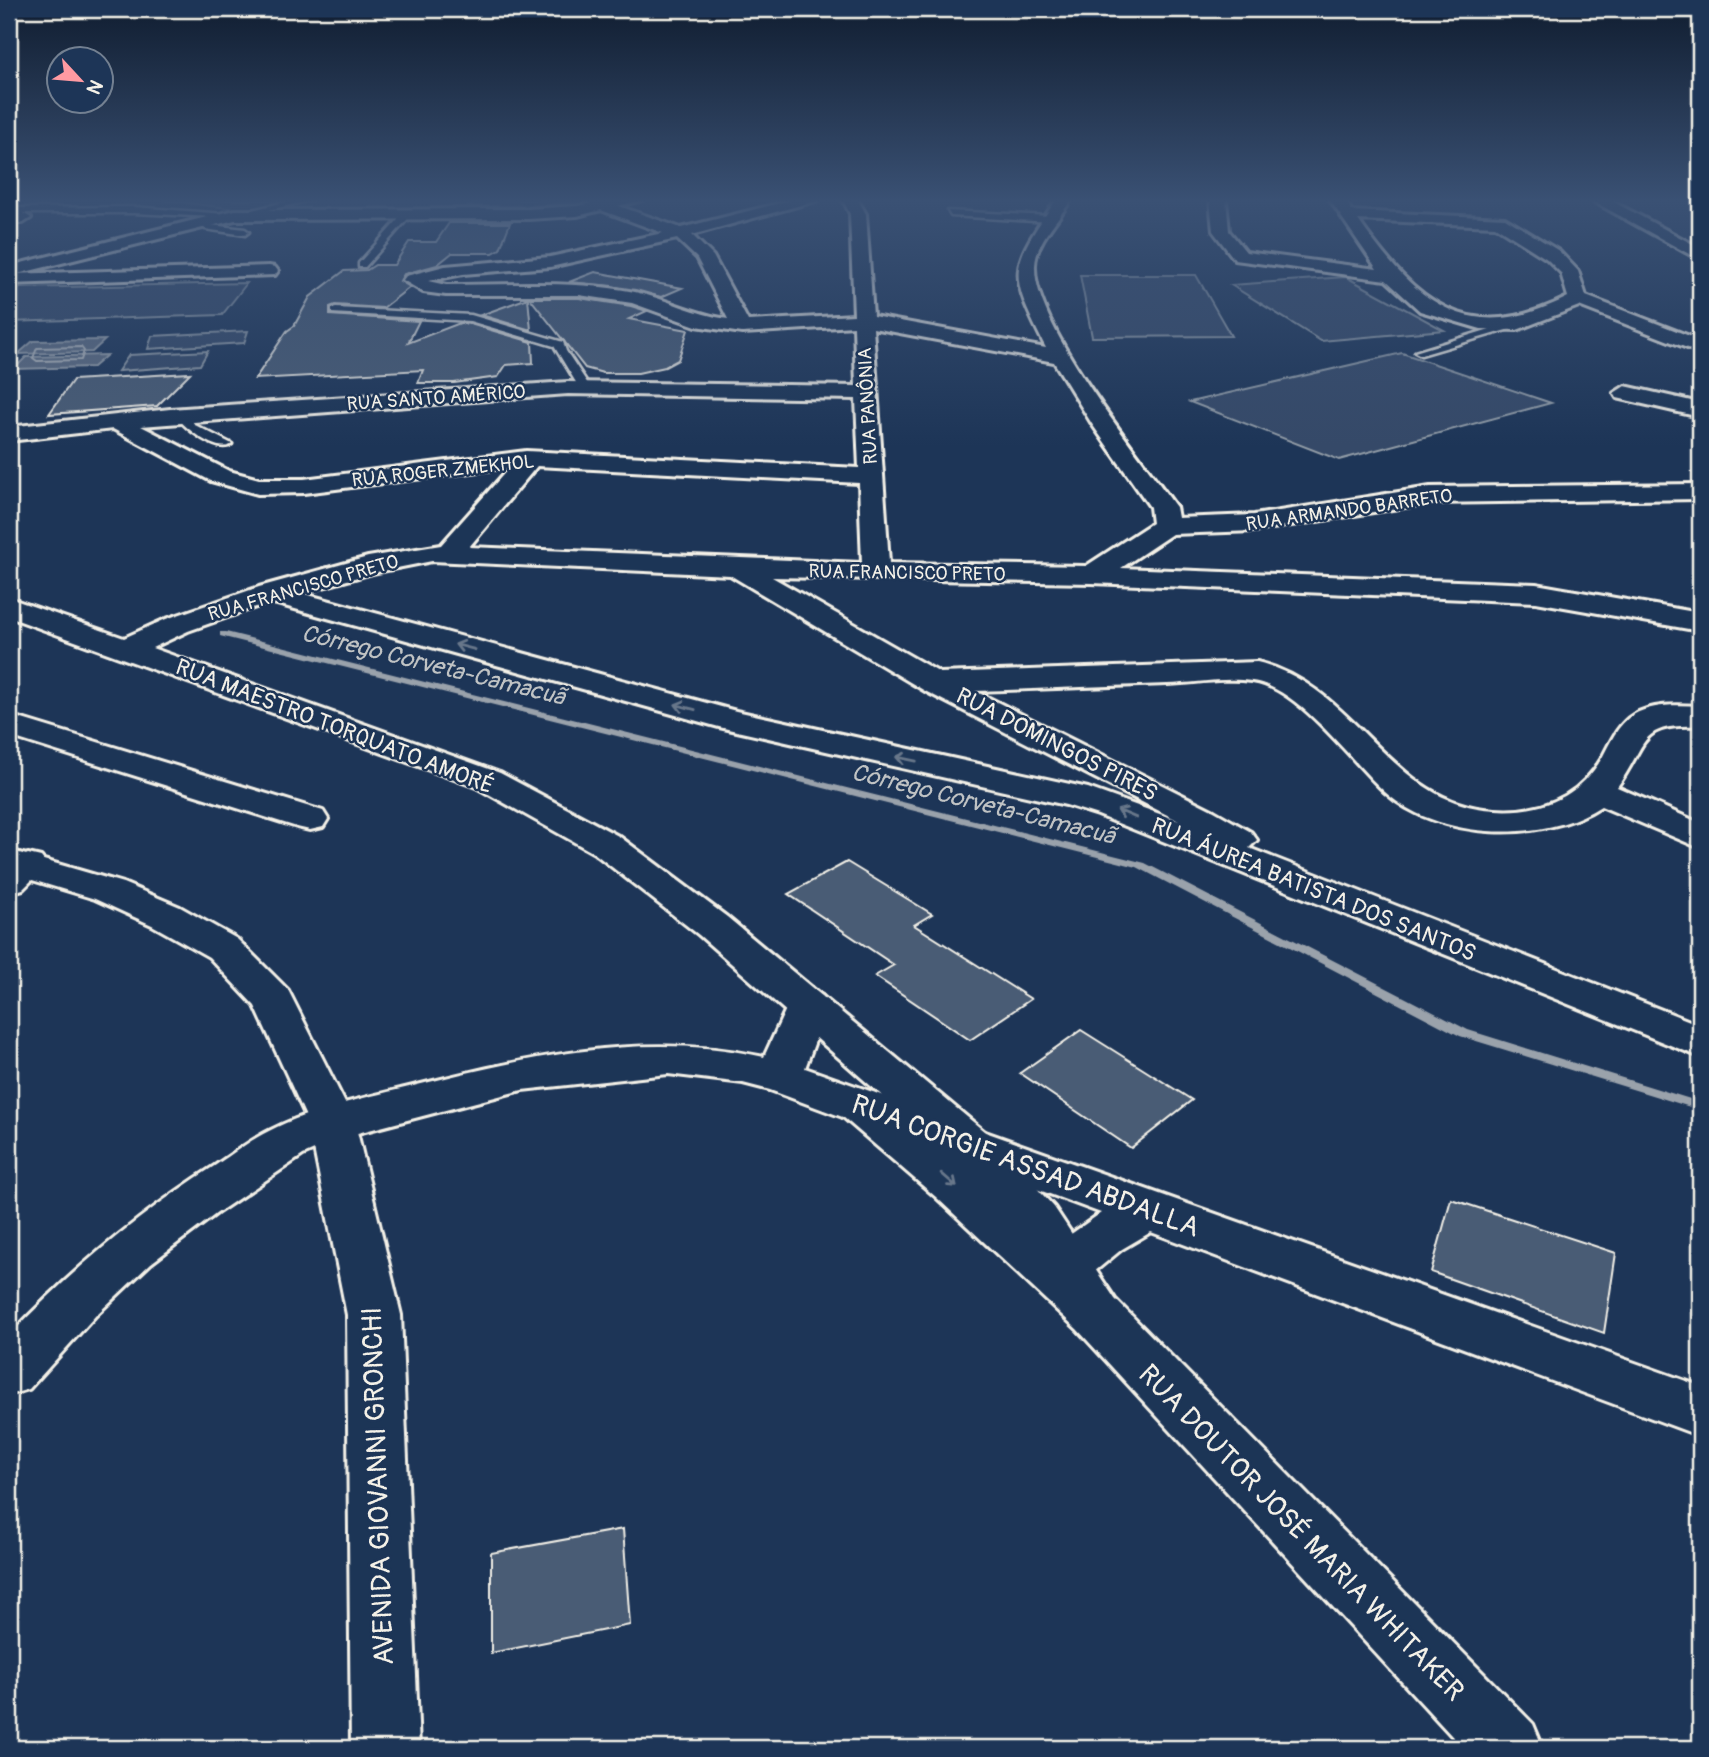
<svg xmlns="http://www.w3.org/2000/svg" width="1709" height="1757" font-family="Pangolin,sans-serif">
	<rect width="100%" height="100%" fill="#1d3557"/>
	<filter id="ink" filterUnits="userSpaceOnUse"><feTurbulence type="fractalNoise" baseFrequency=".0143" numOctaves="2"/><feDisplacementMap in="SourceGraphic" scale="14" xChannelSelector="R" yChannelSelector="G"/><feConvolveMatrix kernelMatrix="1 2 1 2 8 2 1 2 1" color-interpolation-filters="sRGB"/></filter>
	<g filter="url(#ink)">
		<g fill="#354a67" stroke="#949ea8" stroke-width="2">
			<path d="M163,200H590L545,205L252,211Z"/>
			<path d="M1080,275H1196L1231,336L1092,337Z"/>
			<path d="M1346,277L1444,330L1321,341L1231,285Z"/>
			<path d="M247,283L222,315L9,322V297L20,288Z"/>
			<path d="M248,331L244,343L148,349L152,336Z"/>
			<path d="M208,351L200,365L118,371L129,355Z"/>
			<path d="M1402,353L1551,403L1339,460L1190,402Z"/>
		</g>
		<g fill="#5e6d82" stroke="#9aa2ab" stroke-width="2">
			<path d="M105,340L92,352L18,354L33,341Z"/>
			<path d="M107,355L93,367L14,369L26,357Z"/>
		</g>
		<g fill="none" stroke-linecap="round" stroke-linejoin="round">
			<path stroke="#b8bcbf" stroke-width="2" d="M81,347L84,351L81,360L37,361L33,358L37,348Z"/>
			<path fill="#9aa2ab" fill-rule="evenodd" d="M220,632H226L1145,863L1468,1030L1700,1102V1110L1460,1036L1137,867L220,636Z"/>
		</g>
		<g fill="#485b74" stroke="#f4f1e8" stroke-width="2">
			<path d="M449,223H510L500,249L493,253H452L437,265L404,274L400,281L410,287L383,308L335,305L330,307V315L419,321L408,343L460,323L470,324L532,342L533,363L506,365L498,377L454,383H418L423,370L255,379L287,331L294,326L310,297L344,271L367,270L375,265H394L409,242H436Z"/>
			<path d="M595,272L682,288L661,297L612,286L569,282Z"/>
			<path d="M528,298L531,330L481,315Z"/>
			<path d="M530,298H579L631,306L647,311L629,319L688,330L678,360L665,367L638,373H603L585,368Z"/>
			<path d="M190,373L157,406L49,414L73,380Z"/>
			<path d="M847,862L932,914L914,925L1031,999L970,1040L875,976L894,965L788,894Z"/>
			<path d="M1081,1030L1192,1100L1131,1148L1020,1073Z"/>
			<path d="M1451,1199L1616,1253L1604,1333L1431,1272Z"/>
			<path d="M623,1529L630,1625L491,1653V1553Z"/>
		</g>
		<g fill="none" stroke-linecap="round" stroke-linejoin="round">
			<g stroke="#f4f1e8" stroke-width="5">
				<g id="lane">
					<path d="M293,200H311L252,214L248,211Z"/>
					<path d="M134,207L239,215L235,218L134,213H9V208Z"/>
					<path d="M407,210L414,212L365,267H359V263Z"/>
					<path d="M948,211L1052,216L1056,219L1052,222L951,216Z"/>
					<path d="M202,224L245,229L249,232L245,235L205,229Z"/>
					<path d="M336,308L471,315L563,342L566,351L590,387L580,389L554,346L470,321L332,313V309Z"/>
					<path d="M1516,321L1520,322V326L1421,355L1415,352Z"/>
					<path d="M178,413H186L195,425L232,444C218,455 185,428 176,416Z"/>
				</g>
			</g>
			<g stroke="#f4f1e8" stroke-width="6">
				<g id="street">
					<path d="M589,200H602L681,228L792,200H819L692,235L713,256L748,321L854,315L850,214L843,200H858L866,214L873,316L1046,348C1008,272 1008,269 1056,200H1071C1059,219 1036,241 1035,265C1032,325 1140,455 1176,507L1178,518L1254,515L1430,487L1700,484V499L1430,503L1254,531L1172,534L1121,568L1536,584L1700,613V631L1536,602L1092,583L772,577L940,673L1257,662C1355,686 1387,797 1484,809C1533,815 1576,802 1602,758C1610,743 1618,724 1633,715C1653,703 1678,705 1700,706V726C1637,723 1649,742 1617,787L1700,823V848L1601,806C1544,844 1437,840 1385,792C1353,763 1298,686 1252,681C1225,677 1194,683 1167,684C1103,686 1039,689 975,691L1214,811L1251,832L1257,840L1249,848L1700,1025V1057L1098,815L1066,805L719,727L270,602L188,631L152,648L500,773L620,837L727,917L985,1132L1054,1207L1115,1299L1533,1724L1543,1748H1463L1077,1329L936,1197L843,1117L836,1105L843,1093L859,1089L875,1093L936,1143L699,935L594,853L476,787L9,617V598L124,638L166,619L259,587L368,557L441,545L510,467L304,493L258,494L211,481L113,429L9,441V427L170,409L568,382L856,386L854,326L742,333L696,326L632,303L579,295H446L423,292L403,280L406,276L445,266L550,257L663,233L590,206ZM677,239L697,258L728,319C695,315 667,299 635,292C573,280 509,285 446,285L428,281L463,274L550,267ZM873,328L1054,362L1092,424L1150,507L1152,523L1086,566L889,563ZM568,394L856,399L859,468L526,451L304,479H259L229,471L141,426ZM537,466L859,483L862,563L469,547ZM432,561L730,575L925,691L1179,821L1088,788L736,711L301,593L372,573Z"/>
					<path d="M1210,200H1226L1229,231L1246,252L1377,269L1330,200H1345L1352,211L1505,218L1559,251L1578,271L1586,296L1700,340V353L1579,306L1517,330L1481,329L1420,311L1386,280L1235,260L1213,231ZM1358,220L1495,226L1547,259L1561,273L1568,297C1467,348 1416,302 1358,220Z"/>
					<path d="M1591,200H1610L1700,248V260Z"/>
					<path d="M9,213H23L31,218L23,223H9Z"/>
					<path d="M269,266L275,267L278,271L275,275L9,284V274Z"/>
					<path d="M1625,386L1700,403V417L1617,398L1614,393Z"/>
					<path d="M9,715L323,811L328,819L323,827L310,830L297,827L9,736Z"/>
					<path d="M28,854L41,857L47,865L23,889L9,893V862Z"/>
				</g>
			</g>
			<g stroke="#f4f1e8" stroke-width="6">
				<g id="secondary">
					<path d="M609,200H642L577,216L528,219L235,220L9,276V266L235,210L528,209L577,206Z"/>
					<path d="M807,992L822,996L828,1006L805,1068L1700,1386V1436L1151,1232L1122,1249L1083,1281L1065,1287L1047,1281L1039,1266L1047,1251L1101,1213L770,1090L743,1083L668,1074L522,1090L346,1136L303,1155L217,1213L151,1263L96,1315L29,1389L9,1395V1336C72,1270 139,1214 216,1165C234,1153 251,1140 269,1131C312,1109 359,1099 405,1088C525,1058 641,1030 764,1057L792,996Z"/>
				</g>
			</g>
			<g stroke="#f4f1e8" stroke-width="6">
				<path id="primary" d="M9,850L123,883L180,907L237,939L288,990L355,1123L401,1315L419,1748H351L347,1315L309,1123L255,1006L209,957L152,925L95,899L9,873Z"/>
			</g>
			<use href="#lane" fill="#1d3557" fill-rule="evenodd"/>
			<use href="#street" fill="#1d3557" fill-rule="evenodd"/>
			<use href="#secondary" fill="#1d3557" fill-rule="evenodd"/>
			<use href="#primary" fill="#1d3557" fill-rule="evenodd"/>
		</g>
		<defs><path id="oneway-shaft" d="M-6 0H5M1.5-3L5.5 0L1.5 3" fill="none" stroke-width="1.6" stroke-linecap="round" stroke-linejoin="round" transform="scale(1.75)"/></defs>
		<g stroke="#68778a">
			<use href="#oneway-shaft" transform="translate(465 647) rotate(-165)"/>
			<use href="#oneway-shaft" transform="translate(685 707) rotate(-165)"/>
			<use href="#oneway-shaft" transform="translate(906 759) rotate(-168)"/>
			<use href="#oneway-shaft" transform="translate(1127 814) rotate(-157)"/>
			<use href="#oneway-shaft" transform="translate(949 1180) rotate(41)"/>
		</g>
	</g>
	<linearGradient id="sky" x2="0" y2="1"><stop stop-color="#101d30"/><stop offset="0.45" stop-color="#3a5174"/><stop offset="1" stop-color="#3a5174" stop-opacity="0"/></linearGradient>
	<rect width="1709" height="446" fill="url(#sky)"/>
	<g text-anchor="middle" stroke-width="5" stroke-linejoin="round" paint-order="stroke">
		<g font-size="19" fill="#f4f1e8" stroke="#1d3557">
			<text transform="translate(436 397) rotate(-4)" y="7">RUA SANTO AMÉRICO</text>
			<text transform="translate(867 406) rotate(-93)" y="7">RUA PANÔNIA</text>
			<text transform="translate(443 470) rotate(-6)" y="7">RUA ROGER ZMEKHOL</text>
			<text transform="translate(1349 509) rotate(-8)" y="7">RUA ARMANDO BARRETO</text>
			<text transform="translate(907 572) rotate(1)" y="7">RUA FRANCISCO PRETO</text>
			<text transform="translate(303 587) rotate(-16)" y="7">RUA FRANCISCO PRETO</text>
		</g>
		<g font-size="23" fill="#f4f1e8" stroke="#1d3557">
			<text transform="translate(335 726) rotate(21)" y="8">RUA MAESTRO TORQUATO AMORÉ</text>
			<text transform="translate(1057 744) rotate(27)" y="8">RUA DOMINGOS PIRES</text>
			<text transform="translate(1314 889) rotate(22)" y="8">RUA ÁUREA BATISTA DOS SANTOS</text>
		</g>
		<g font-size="24" font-style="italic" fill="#c0c3c4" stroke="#1d3557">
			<text transform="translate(434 665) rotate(14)" y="8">Córrego Corveta-Camacuã</text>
			<text transform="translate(984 804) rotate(14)" y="8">Córrego Corveta-Camacuã</text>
		</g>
		<g font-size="28" fill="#f4f1e8" stroke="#1d3557">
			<text transform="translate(1026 1165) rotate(20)" y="10">RUA CORGIE ASSAD ABDALLA</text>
			<text transform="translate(377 1486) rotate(-92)" y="10">AVENIDA GIOVANNI GRONCHI</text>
			<text transform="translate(1302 1532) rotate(46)" y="10">RUA DOUTOR JOSÉ MARIA WHITAKER</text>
		</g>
	</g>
	<rect width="1709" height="1757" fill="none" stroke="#1d3557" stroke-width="35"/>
	<rect x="18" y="18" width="1674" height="1722" fill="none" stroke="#f4f1e8" stroke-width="2.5" filter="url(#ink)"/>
	<g transform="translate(80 80) rotate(116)"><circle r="33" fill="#1d3557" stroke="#738091" stroke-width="2"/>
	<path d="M0-5L12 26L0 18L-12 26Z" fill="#ff9aa2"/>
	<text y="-10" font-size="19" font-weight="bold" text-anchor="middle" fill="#f4f1e8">N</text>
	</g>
</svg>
